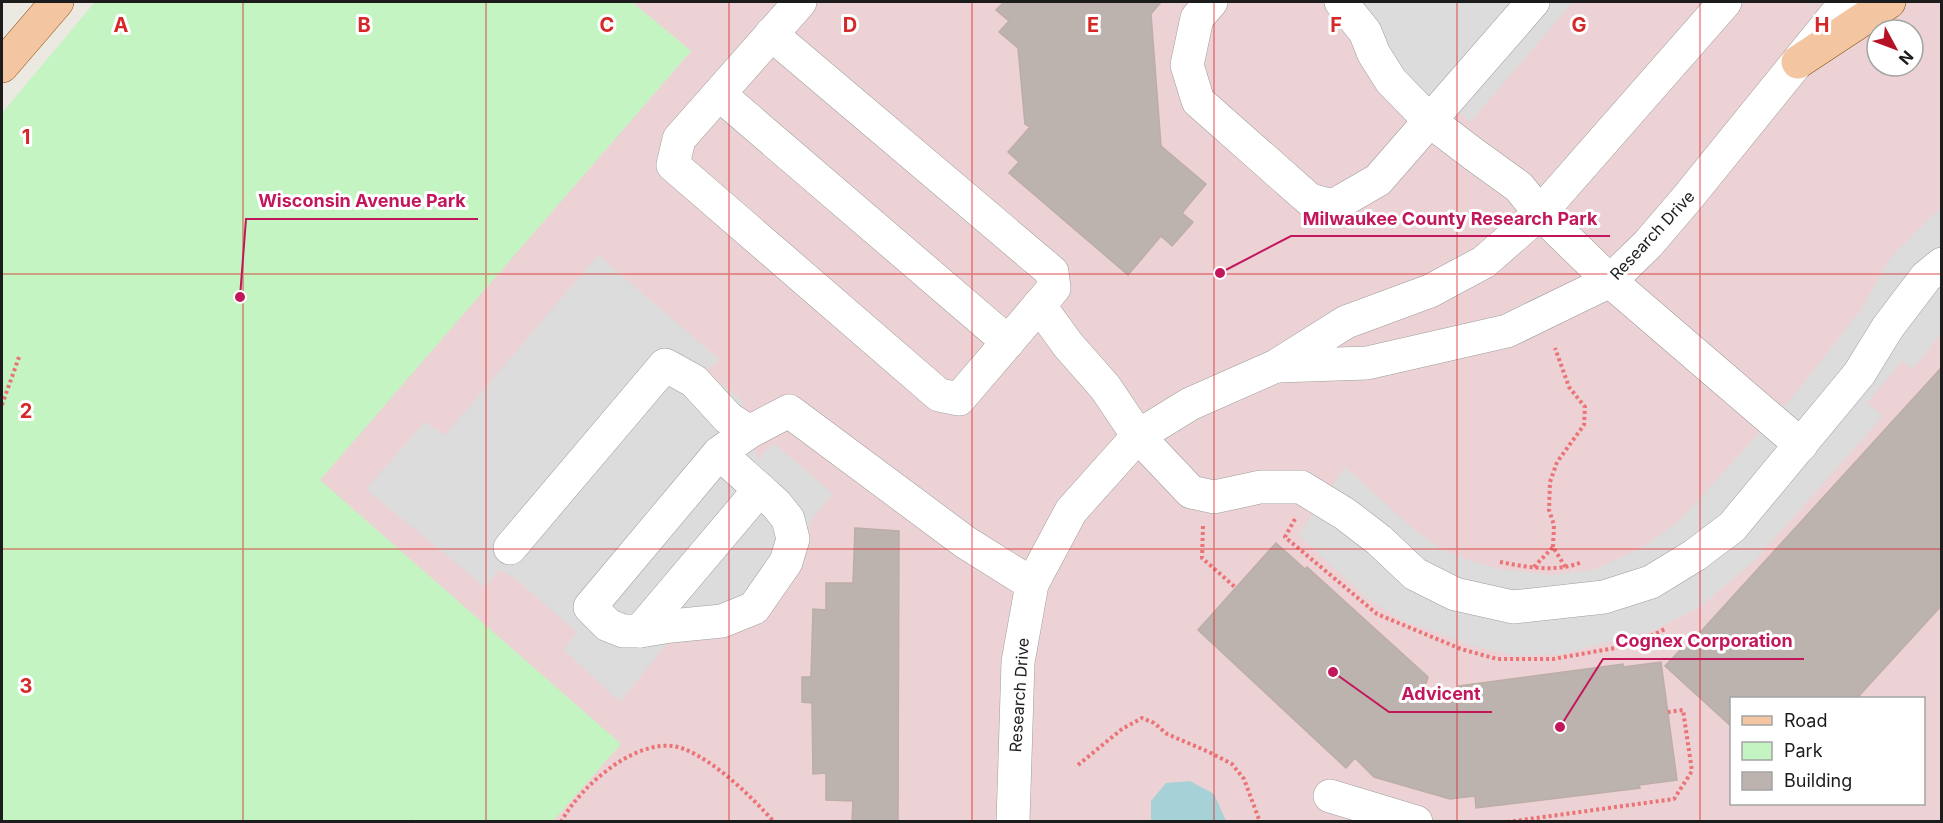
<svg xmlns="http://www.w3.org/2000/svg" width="1943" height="823" font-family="Inter,sans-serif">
	<rect width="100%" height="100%" fill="#ece8e2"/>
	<path fill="#ecd2d4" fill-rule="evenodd" d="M632,2H1941V821H553L319,480L691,51ZM1877,30H1913V66H1877ZM1732,698H1924V804H1732Z"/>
	<path fill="#c4f4c2" d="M95,2H632L691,51L320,480L621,744L553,821H2V113Z"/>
	<g fill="#dcdcdc">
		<path d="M1354,2H1573L1470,122L1456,109L1443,123L1389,67Z"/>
		<path d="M1941,209V333L1913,369L1902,361L1867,403L1883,416L1756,559L1700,607L1650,632L1560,654L1516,656L1473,646L1399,619L1368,599L1298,535L1345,467L1412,528L1438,547L1468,560L1500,569L1551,575L1594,570L1644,546L1679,521L1794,395L1860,311L1892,256L1930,218Z"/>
		<path d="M598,255L720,360L705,371L742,400L757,460L774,443L833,494L811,520L783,586L674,635L620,702L563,649L577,632L520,583L500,569L485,587L366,489L425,422L445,435Z"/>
	</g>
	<path fill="#a6d1d6" d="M1190,781L1214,794L1226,821H1151V801L1166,783Z"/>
	<g fill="#bcb3af" stroke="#bcada6" stroke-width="1.5">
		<path d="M1004,2H1161L1151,14L1161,146L1206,184L1182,213L1193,222L1172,246L1161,236L1128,275L1009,173L1019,162L1008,152L1030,127L1025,124L1018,48L999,32L1009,21L996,10Z"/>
		<path d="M1942,367V605L1857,698H1732V727L1665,666L1682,648L1684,650Z"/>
		<path d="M855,528L899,531L898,822H852L853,801L826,800V773L813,774L812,703L802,702V677H811L813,609L826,610V583H853Z"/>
		<path d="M1276,543L1305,569L1307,567L1428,677L1425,687L1457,697L1459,686L1623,664V667L1661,662L1677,780L1639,785L1640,788L1476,808L1475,796L1450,799L1374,777L1355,758L1346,768L1198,630Z"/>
	</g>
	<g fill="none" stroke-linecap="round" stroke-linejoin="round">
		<g stroke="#9d9d9d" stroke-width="34">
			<g id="minor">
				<path d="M1211,2L1197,18L1187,65L1198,101L1310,200L1333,206L1378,180L1533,2"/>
				<path d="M1341,2L1365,32L1374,54L1391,81L1430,121L1472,153L1519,187L1540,213L1610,281L1801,445"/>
				<path d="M771,34L1052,272L1054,288L959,399L939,395L673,165L679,139L800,2"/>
				<path d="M719,94L1008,342"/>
				<path d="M1039,305L1068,345L1105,387L1138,436L1191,492L1214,497L1260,487H1301L1345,514L1379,540L1415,574L1455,594L1513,607L1604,597L1651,582L1695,555L1732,527L1859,374L1888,327L1926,277L1942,264"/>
				<path d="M1278,366L1367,363L1507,331L1610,281L1648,244L1689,196L1846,2"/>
				<path d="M719,453L776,504L788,519L793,539L786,562L754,608L722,621L671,626L640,631H623L608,625L590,607L719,453L749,432"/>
				<path d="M510,548L665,365L694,381L728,418L749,432L789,411L965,542L1032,584"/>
				<path d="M640,631L760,489"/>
				<path d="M1330,796L1416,822"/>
				<path d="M1013,822L1018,662L1032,584L1071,511L1138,436L1190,404L1276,366L1346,322L1430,291L1484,262L1540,213L1725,2"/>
			</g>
		</g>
		<g stroke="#86500d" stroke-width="34">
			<g id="major">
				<path d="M1798,62L1889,2"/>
				<path d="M2,66L57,2"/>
			</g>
		</g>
		<g stroke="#ec7375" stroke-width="4" stroke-dasharray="3 3" stroke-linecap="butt">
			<path d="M2,405L19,357"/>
			<path d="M1295,519L1285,537L1377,614L1461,649L1497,659H1553L1632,645L1665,629"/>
			<path d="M1203,526L1202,558L1236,588"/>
			<path d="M1553,547L1554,525L1549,510L1550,482L1557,462L1584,425L1585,407L1569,387L1555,348"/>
			<path d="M1500,562C1527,567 1555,573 1582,562"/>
			<path d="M1534,567L1553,547L1566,568"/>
			<path d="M1078,765L1122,729L1142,718L1154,723L1167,734L1209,752L1232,764L1244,779L1260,822"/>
			<path d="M411,821L412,822"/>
			<path d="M561,822C580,786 641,732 684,749C715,761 752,797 774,822"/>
			<path d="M1507,822L1674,799L1692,771L1683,710L1668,712"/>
		</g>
		<use href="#minor" stroke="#fff" stroke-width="33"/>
		<use href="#major" stroke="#f3c5a1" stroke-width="33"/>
	</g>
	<path fill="none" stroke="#d62828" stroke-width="1.5" stroke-opacity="0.55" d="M243,2V822M486,2V822M729,2V822M972,2V822M1214,2V822M1457,2V822M1700,2V822M2,274H1942M2,549H1942"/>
	<g text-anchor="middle" stroke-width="6" stroke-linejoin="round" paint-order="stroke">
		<g font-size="16" fill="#1c1c1c" stroke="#fff">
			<text transform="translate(1652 235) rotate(-47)" y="6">Research Drive</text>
			<text transform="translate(1019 695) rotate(-86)" y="6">Research Drive</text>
		</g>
	</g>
	<g font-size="20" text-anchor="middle" font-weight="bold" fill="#d62828" stroke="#fff" stroke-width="6" stroke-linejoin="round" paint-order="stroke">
		<text x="121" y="32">A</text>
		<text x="364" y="32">B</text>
		<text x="607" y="32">C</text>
		<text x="850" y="32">D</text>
		<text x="1093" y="32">E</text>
		<text x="1336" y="32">F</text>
		<text x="1579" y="32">G</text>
		<text x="1822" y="32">H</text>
		<text x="26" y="144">1</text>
		<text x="26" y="418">2</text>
		<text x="26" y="693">3</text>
	</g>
	<path fill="none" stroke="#c2185b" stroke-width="2" d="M240 297L246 219H478M1220 273L1291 236H1610M1560 727L1603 659H1804M1333 672L1389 712H1492"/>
	<g fill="#c2185b" stroke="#fff" stroke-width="2">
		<circle cx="240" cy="297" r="6"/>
		<circle cx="1220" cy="273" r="6"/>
		<circle cx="1560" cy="727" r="6"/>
		<circle cx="1333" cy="672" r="6"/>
	</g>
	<g font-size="18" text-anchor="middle" font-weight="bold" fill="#c2185b" stroke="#fff" stroke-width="6" stroke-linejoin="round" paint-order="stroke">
		<text x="362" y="207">Wisconsin Avenue Park</text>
		<text x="1450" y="225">Milwaukee County Research Park</text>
		<text x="1704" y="647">Cognex Corporation</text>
		<text x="1441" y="700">Advicent</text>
	</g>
	<rect width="1943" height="823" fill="none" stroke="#1c1c1c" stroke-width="6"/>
	<rect x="1730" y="697" width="195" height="108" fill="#ffffff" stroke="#a4a4a4" stroke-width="1.5"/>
	<rect x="1742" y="716" width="30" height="9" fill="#f3c5a1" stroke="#a4a4a4" stroke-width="1.5"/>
	<text x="1784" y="727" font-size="18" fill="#1c1c1c">Road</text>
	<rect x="1742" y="742" width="30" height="18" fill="#c4f4c2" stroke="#a4a4a4" stroke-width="1.5"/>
	<text x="1784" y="757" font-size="18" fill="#1c1c1c">Park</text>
	<rect x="1742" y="772" width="30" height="18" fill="#bcb3af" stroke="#a4a4a4" stroke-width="1.5"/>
	<text x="1784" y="787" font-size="18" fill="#1c1c1c">Building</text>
	<g transform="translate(1895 48) rotate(131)"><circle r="28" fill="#ffffff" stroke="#a4a4a4" stroke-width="1.5"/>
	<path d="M0-4.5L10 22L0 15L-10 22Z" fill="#b61226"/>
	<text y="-9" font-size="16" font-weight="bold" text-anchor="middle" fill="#1c1c1c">N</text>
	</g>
</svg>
